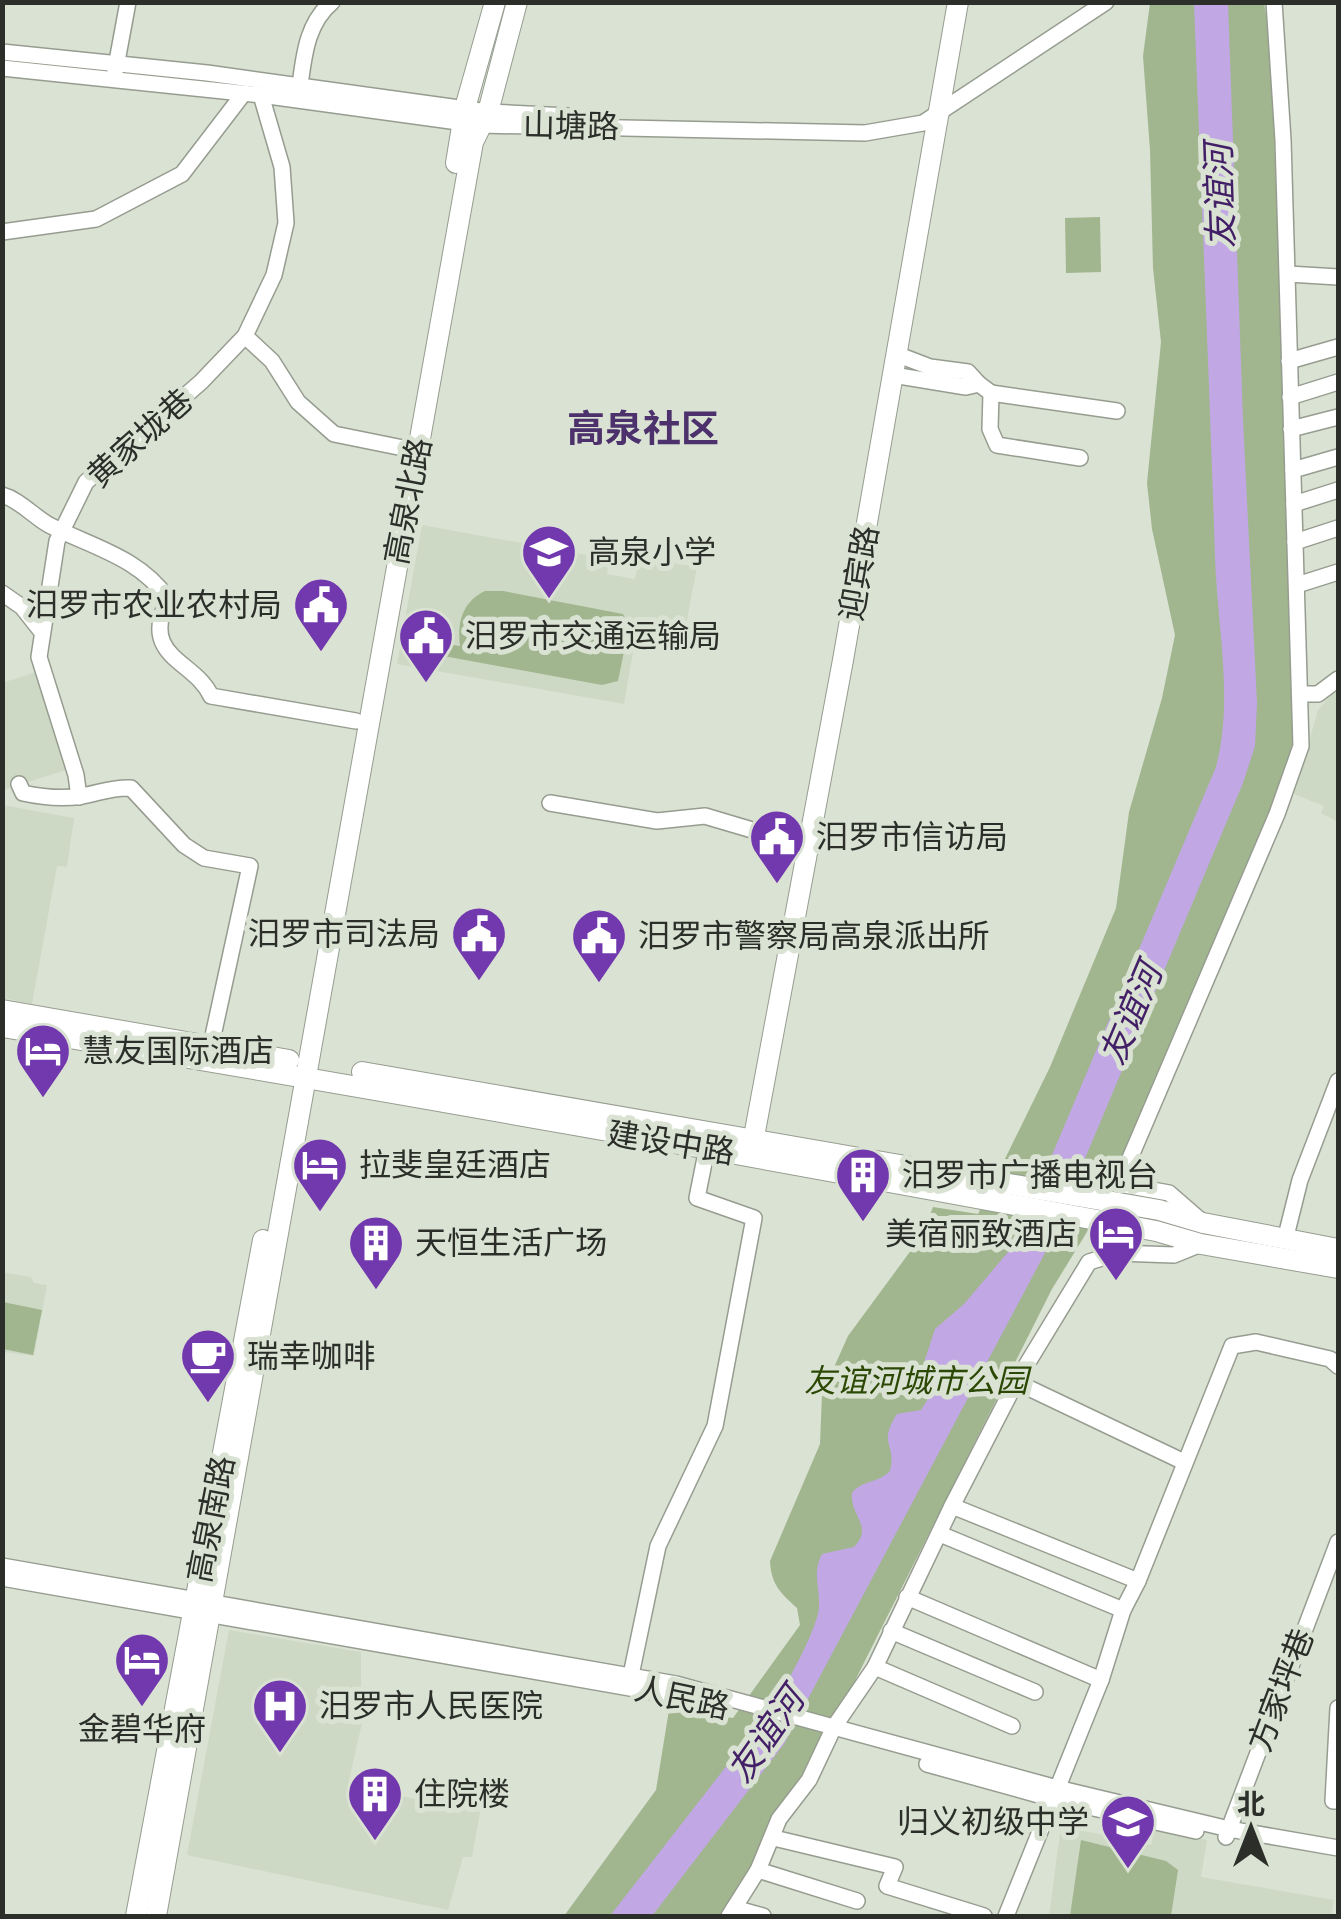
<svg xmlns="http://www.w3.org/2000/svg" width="1341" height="1919" font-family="Georgia,'Noto Sans SC',serif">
	<rect width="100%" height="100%" fill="#dae2d3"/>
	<g fill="#cdd9c4">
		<path d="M422,525L610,559L607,574L635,579L639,557L697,567L685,630L638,623L624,704L397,664Z"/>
		<path d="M36,672L75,767L3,790L2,683Z"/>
		<path d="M1338,687V822L1321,813L1324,806L1294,794L1318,710Z"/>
		<path d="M2,805L74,818L67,867L57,866L32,1004L3,998Z"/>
		<path d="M2,1272L31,1277L34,1283L47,1285L34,1356L3,1352Z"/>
		<path d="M229,1630L361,1652V1693L368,1696L348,1785L480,1812L472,1857H463L448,1910L187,1855Z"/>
		<path d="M1061,1826L1151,1845L1155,1827L1207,1840L1201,1877L1334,1900L1331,1916H1049Z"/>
	</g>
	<g fill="#a1b68f">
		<path d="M1150,3H1264L1270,38L1294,610L1295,733L1281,792L1109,1196L1052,1289L806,1778L776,1817L746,1877L721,1916H564L656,1790L669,1710L733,1718L800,1625L797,1608C780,1593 771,1584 770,1561L820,1444L822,1394L848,1336L923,1234L933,1207L978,1214L1050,1067L1116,908L1129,812L1162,698L1175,635L1152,529L1147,483L1161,342L1153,268L1150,150L1143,56Z"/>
		<path d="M1100,217L1101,272L1066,273L1065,218Z"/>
		<path d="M485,591H503L623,614L629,627L618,681L602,685L438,655L439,643L460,646C457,623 462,602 485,591Z"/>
		<path d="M3,1302L42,1310L33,1355L3,1349Z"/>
		<path d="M1081,1840L1166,1861L1178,1870L1171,1916H1070Z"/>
	</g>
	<path fill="#c1a8e5" d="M1194,3H1228L1243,420L1257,703L1255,746L1243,783L1046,1251L784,1744L652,1916H610L749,1737C768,1721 818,1632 819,1607C820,1587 812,1573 822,1554L854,1547C874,1526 850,1517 852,1493C862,1480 879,1483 890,1471C897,1442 877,1446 897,1414L921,1410L931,1394L921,1372L935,1329L964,1304L1009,1251L1022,1226L1216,767C1234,699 1217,626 1215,556C1209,372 1201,187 1194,3Z"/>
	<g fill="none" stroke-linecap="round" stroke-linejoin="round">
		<g stroke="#969d90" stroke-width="18">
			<g id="minor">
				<path d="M2,52L207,73L488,112L568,116"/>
				<path d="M2,68L261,95L480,125L865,133L923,123L1106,2"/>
				<path d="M115,72L128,2"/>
				<path d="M300,85C304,55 307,23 332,2"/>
				<path d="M2,232L96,219L182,174L244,93"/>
				<path d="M1288,274L1338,277"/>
				<path d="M245,336L272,361L298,402L334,434L408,449"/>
				<path d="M896,354L930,367L968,372L979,384"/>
				<path d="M1289,361L1338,347"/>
				<path d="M893,375L966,387L979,384L991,393L990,429L997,445L1080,458"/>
				<path d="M991,393L1117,411"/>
				<path d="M1290,397L1338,382"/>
				<path d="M1291,429L1338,417"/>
				<path d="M1293,470L1338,457"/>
				<path d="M2,495C20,500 33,516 49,525C92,547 139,557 168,599C139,658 195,660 211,696L356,721"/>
				<path d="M1294,504L1338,490"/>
				<path d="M1295,542L1338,528"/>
				<path d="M1297,585L1338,572"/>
				<path d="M2,593L22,607L41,631"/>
				<path d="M1300,694H1318L1338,679"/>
				<path d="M19,784L23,793C41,797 64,799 82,796C99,793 112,787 131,788L184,845L204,858L250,866L211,1045"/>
				<path d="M79,797L76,775L39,657L57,541L86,482L201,382L245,336L274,275L286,223L282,167L261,95"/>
				<path d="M550,803L657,821L705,816L796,843"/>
				<path d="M1200,1220L1169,1193L1119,1184L1277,814L1301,746L1283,140L1274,2"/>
				<path d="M1285,1240L1300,1180L1338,1081"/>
				<path d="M1016,1382L1184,1462"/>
				<path d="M952,1506L1138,1581"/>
				<path d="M940,1534L1123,1610"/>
				<path d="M2,1566L676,1684L1057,1788L1229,1829L1338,1848"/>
				<path d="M2,1578L698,1700"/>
				<path d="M907,1597L1101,1680"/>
				<path d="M891,1631L1035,1692"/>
				<path d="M875,1667L1012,1726"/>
				<path d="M631,1675L658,1546L715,1426L754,1218L697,1198L707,1148"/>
				<path d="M1338,1708L1333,1801H1338"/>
				<path d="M927,1764L1053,1799L1196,1831"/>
				<path d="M1226,1837L1338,1542"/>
				<path d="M774,1838L895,1867L887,1886L984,1916"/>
				<path d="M758,1870L857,1901"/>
				<path d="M734,1908L763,1916"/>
				<path d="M729,1916L758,1870L779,1819L809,1780L834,1727L875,1667L952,1506L1016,1382L1089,1262L1118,1253L1174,1255L1201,1244"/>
				<path d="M1006,1916L1101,1680L1123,1610L1138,1581L1232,1346L1256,1342L1330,1359L1338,1366"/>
			</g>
		</g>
		<g stroke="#969d90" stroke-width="22">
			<g id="major">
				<path d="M456,163L465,108L495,2"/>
				<path d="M2,1010L289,1060"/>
				<path d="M2,1027C388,1090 772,1160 1156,1231L1201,1244L1338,1268"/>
				<path d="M362,1072L1159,1210L1203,1223L1338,1249"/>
				<path d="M753,1142L843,660L958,2"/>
				<path d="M136,1916L263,1240"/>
				<path d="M156,1916L473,142L488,112L517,2"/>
			</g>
		</g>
		<use href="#minor" stroke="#fff" stroke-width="15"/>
		<use href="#major" stroke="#fff" stroke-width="20"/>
	</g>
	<defs>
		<g id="school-pin" transform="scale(2.875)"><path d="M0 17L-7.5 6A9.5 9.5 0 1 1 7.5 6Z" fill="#7238ae" stroke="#dae2d3"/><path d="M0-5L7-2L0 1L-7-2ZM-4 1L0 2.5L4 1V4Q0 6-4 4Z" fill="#fff"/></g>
		<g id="civic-pin" transform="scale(2.875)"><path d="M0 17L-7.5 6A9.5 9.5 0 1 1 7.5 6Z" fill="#7238ae" stroke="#dae2d3"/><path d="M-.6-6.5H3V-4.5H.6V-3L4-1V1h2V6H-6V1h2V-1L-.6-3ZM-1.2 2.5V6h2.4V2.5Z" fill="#fff"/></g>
		<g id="hotel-pin" transform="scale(2.875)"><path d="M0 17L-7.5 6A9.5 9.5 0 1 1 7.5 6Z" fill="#7238ae" stroke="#dae2d3"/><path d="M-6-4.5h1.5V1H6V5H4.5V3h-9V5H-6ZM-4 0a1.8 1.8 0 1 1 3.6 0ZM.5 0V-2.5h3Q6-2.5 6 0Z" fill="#fff"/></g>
		<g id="building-pin" transform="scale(2.875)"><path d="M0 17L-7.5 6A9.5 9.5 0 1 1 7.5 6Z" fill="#7238ae" stroke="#dae2d3"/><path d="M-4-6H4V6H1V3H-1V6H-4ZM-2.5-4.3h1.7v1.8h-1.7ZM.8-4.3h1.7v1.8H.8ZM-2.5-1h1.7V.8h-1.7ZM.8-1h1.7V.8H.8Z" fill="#fff"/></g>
		<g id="cafe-pin" transform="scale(2.875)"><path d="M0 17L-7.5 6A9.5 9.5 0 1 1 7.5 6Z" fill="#7238ae" stroke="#dae2d3"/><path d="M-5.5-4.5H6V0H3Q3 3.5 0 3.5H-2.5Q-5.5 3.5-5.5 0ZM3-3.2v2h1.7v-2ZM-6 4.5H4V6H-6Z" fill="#fff"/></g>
		<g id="hospital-pin" transform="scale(2.875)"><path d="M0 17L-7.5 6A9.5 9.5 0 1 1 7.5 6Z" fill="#7238ae" stroke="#dae2d3"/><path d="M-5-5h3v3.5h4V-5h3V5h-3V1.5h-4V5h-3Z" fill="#fff"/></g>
	</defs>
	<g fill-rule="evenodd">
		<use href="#school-pin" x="549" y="552"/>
		<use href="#civic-pin" x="321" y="605"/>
		<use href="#civic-pin" x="426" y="636"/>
		<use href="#civic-pin" x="777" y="837"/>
		<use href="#civic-pin" x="479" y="934"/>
		<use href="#civic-pin" x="599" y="936"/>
		<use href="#hotel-pin" x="43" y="1051"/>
		<use href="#hotel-pin" x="320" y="1165"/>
		<use href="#building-pin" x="863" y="1175"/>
		<use href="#hotel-pin" x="1116" y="1234"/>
		<use href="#building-pin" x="376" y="1243"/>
		<use href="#cafe-pin" x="208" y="1356"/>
		<use href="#hotel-pin" x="142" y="1660"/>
		<use href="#hospital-pin" x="280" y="1706"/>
		<use href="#building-pin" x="375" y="1794"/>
		<use href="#school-pin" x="1128" y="1822"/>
	</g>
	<g text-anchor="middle" stroke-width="10" stroke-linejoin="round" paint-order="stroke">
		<g font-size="32" fill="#2b2e29" stroke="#dae2d3">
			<text transform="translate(571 126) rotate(1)" y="11">山塘路</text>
			<text transform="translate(140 438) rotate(-42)" y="11">黄家垅巷</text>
			<text transform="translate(408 501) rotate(-79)" y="11">高泉北路</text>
			<text transform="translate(859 573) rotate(-80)" y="11">迎宾路</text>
			<text transform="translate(671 1143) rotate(9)" y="11">建设中路</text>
			<text transform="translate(211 1519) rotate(-79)" y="11">高泉南路</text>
			<text transform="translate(1281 1690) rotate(-69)" y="11">方家坪巷</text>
			<text transform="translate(682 1698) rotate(12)" y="11">人民路</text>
		</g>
		<g font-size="32" fill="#2b2e29" stroke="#dae2d3" text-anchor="start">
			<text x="588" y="563">高泉小学</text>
			<text x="282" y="616" text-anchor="end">汨罗市农业农村局</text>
			<text x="465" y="647">汨罗市交通运输局</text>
			<text x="816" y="848">汨罗市信访局</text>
			<text x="440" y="945" text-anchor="end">汨罗市司法局</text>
			<text x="638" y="947">汨罗市警察局高泉派出所</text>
			<text x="82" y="1062">慧友国际酒店</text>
			<text x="359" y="1176">拉斐皇廷酒店</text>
			<text x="902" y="1186">汨罗市广播电视台</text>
			<text x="1077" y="1245" text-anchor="end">美宿丽致酒店</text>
			<text x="415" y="1254">天恒生活广场</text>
			<text x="247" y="1367">瑞幸咖啡</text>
			<text x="319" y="1717">汨罗市人民医院</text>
			<text x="142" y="1740" text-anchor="middle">金碧华府</text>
			<text x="414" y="1805">住院楼</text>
			<text x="1089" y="1833" text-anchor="end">归义初级中学</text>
		</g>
		<g font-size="32" font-style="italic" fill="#2c4805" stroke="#dae2d3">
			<text x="916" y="1392">友谊河城市公园</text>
		</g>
		<g font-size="35" font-style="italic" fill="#421f66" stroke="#dae2d3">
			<text transform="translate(1220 196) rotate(-92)" y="12">友谊河</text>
			<text transform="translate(1131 1014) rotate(-67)" y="12">友谊河</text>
			<text transform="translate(766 1735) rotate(-55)" y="12">友谊河</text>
		</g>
		<g font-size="38" font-weight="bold" fill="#4c316c" stroke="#dae2d3">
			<text x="643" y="442">高泉社区</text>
		</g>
	</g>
	<rect width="1341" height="1919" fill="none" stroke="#2b2e29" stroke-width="10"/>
	<g transform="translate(1251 1829)" stroke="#dae2d3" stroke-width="8" paint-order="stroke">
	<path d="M0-8L18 38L0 25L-18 38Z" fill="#2b2e29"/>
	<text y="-15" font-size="28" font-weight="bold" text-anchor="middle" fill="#2b2e29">北</text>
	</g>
</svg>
